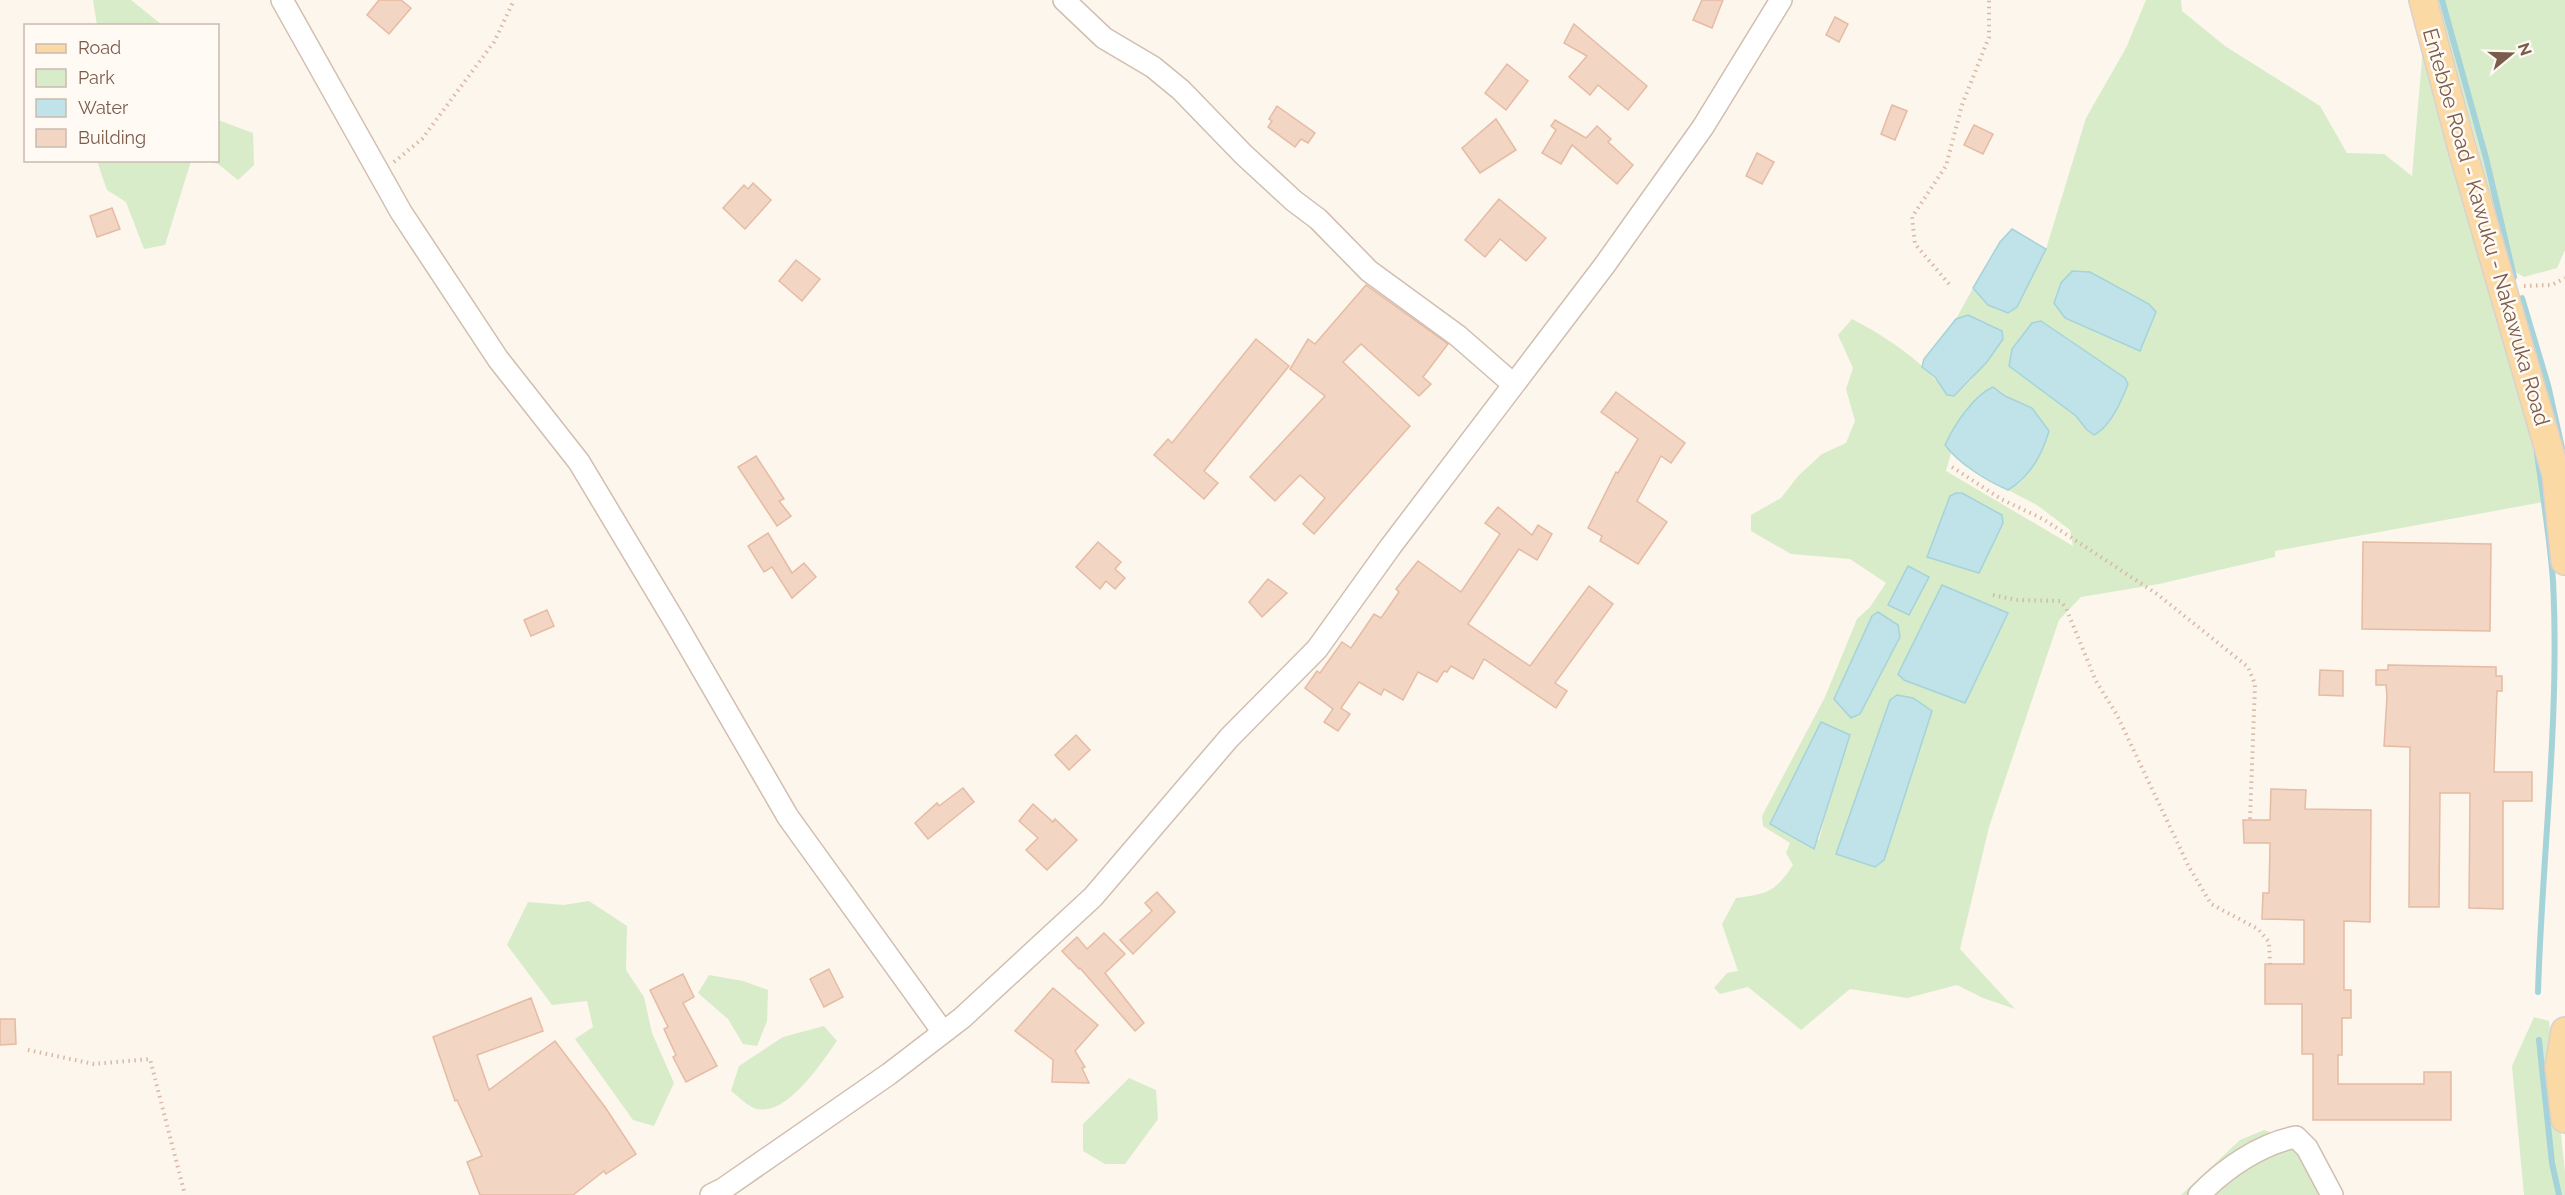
<svg xmlns="http://www.w3.org/2000/svg" width="2565" height="1195" font-family="Raleway,sans-serif">
	<rect width="100%" height="100%" fill="#fdf6ec"/>
	<g fill="#d8ecc9" fill-rule="evenodd">
		<path d="M93,0H131L162,25H97Z"/>
		<path d="M2146,0H2181L2182,11L2225,46L2320,106L2347,153L2384,154L2412,176L2424,36L2549,501L2275,551V557L2159,584L2081,597L2059,620L1989,827L1960,949L2015,1009L1983,998L1957,985L1907,998L1850,989L1801,1030L1748,987L1720,994L1714,988L1727,973L1738,971L1722,924L1736,898C1768,894 1775,892 1793,865L1786,853L1790,843L1763,826L1762,816L1825,697L1857,619L1870,607L1886,583L1850,559L1791,554L1751,531V515L1781,498L1799,475L1822,454L1846,443L1855,421L1846,389L1853,368L1838,335L1852,319C1886,337 1926,362 1947,395L1954,396C1977,378 1989,357 2002,331L1968,315L1956,319L1973,288L1988,305L2032,273L2046,249L2086,118L2126,48ZM2041,321L2125,378C2125,397 2112,426 2094,435L2087,431L2076,416L2009,366ZM1993,387L2005,396L2032,408L2043,450L2022,481L2008,490L2037,505L2070,530L2073,546L1946,471L1951,453L1946,445C1953,425 1974,396 1993,387ZM1950,496L1979,572L1927,556ZM1878,613L1898,625L1834,698L1872,616ZM1812,740L1830,796L1819,840L1770,824Z"/>
		<path d="M2436,0H2565V250L2557,268L2524,277L2512,270Z"/>
		<path d="M218,120L253,133L254,165L238,180L218,164L206,161L218,160Z"/>
		<path d="M97,161H191L165,245L144,249L126,202L107,190Z"/>
		<path d="M589,901L627,926L626,970L644,997L652,1033L674,1083L654,1126L633,1120L575,1039L593,1027L587,1001L552,1005L507,945L528,902L564,905Z"/>
		<path d="M709,975L743,981L768,990L767,1021L757,1046L743,1044L728,1019L698,993Z"/>
		<path d="M2534,1017L2549,1021L2565,1172V1195H2524L2512,1066Z"/>
		<path d="M824,1026L837,1041C822,1062 785,1120 754,1108C746,1105 738,1096 731,1091L739,1066L783,1037Z"/>
		<path d="M1129,1078L1156,1090L1158,1119L1125,1164H1105L1083,1151V1124Z"/>
		<path d="M2264,1130L2301,1142L2318,1195H2181L2240,1140Z"/>
	</g>
	<g fill="#bfe3e8" stroke="#a5d3da" stroke-width="1.5">
		<path d="M2012,229L2046,249L2017,307L2008,313L1988,305L1973,288L2000,242Z"/>
		<path d="M2072,271L2090,272L2149,304L2156,312L2140,351L2065,318L2054,303L2061,283Z"/>
		<path d="M1968,315L2002,331L2003,339L1987,362L1954,396L1947,395L1935,377L1922,367L1924,359L1956,319Z"/>
		<path d="M2041,321L2125,378L2128,384C2122,400 2110,427 2094,435L2087,430L2076,416L2009,366L2012,349L2032,323Z"/>
		<path d="M1993,387L2005,396L2032,408L2049,431C2042,455 2030,477 2008,490C1987,481 1959,464 1945,445C1954,425 1974,395 1993,387Z"/>
		<path d="M1956,493H1962L2002,515L2003,523L1979,573L1927,557L1950,496Z"/>
		<path d="M1908,566L1929,577L1909,615L1888,605Z"/>
		<path d="M1942,585L2008,613L1965,703L1904,680L1898,674Z"/>
		<path d="M1878,612L1898,625L1900,637L1860,714L1851,718L1834,699L1872,616Z"/>
		<path d="M1897,695L1913,698L1932,711L1884,860L1875,867L1836,854L1890,700Z"/>
		<path d="M1821,722L1850,735L1814,849L1770,824Z"/>
	</g>
	<g fill="none" stroke-linecap="round" stroke-linejoin="round">
		<g stroke="#a5d3da" stroke-width="6">
			<path d="M2442,0L2486,158L2514,277"/>
			<path d="M2522,298L2548,385L2562,448"/>
			<path d="M2537,454C2543,496 2550,539 2553,581C2560,718 2542,856 2538,992"/>
			<path d="M2539,1040L2552,1163L2559,1195"/>
		</g>
	</g>
	<g fill="#f3d5c3" stroke="#e6bba3" stroke-width="1.5">
		<path d="M379,0H401L411,8L389,34L367,15Z"/>
		<path d="M1702,0H1723L1712,28L1693,20Z"/>
		<path d="M1835,17L1848,24L1839,42L1826,35Z"/>
		<path d="M1574,24L1647,86L1628,110L1598,85L1590,95L1569,77L1587,56L1564,43Z"/>
		<path d="M1507,64L1528,81L1506,110L1485,93Z"/>
		<path d="M1892,105L1907,111L1895,140L1881,134Z"/>
		<path d="M1277,106L1315,133L1308,143L1301,139L1295,147L1268,127L1272,121L1269,119Z"/>
		<path d="M1496,119L1516,150L1480,173L1462,148Z"/>
		<path d="M1555,120L1586,138L1597,126L1611,139L1608,142L1633,165L1617,184L1572,145L1561,164L1542,153L1556,130L1551,126Z"/>
		<path d="M1974,125L1993,134L1983,154L1964,145Z"/>
		<path d="M1757,153L1774,162L1762,184L1746,176Z"/>
		<path d="M753,183L771,200L745,229L723,208L744,185L748,189Z"/>
		<path d="M1499,199L1546,238L1526,261L1500,239L1485,257L1465,240Z"/>
		<path d="M112,208L120,229L97,237L90,216Z"/>
		<path d="M796,260L820,279L802,301L779,281Z"/>
		<path d="M1366,285L1448,344L1423,377L1431,384L1419,396L1361,344L1343,362L1410,426L1314,534L1303,524L1325,498L1300,475L1275,501L1250,477L1325,396L1290,369L1308,339L1315,344Z"/>
		<path d="M1256,339L1289,366L1204,471L1218,483L1204,499L1154,455L1168,439L1172,443Z"/>
		<path d="M1616,392L1685,443L1671,463L1661,456L1637,501L1667,522L1638,564L1600,541L1602,536L1588,528L1616,472L1618,473L1638,439L1601,412Z"/>
		<path d="M756,456L784,499L779,501L791,516L777,526L738,467Z"/>
		<path d="M1498,507L1532,535L1538,525L1552,534L1537,560L1519,549L1468,624L1530,666L1589,586L1613,604L1555,683L1567,691L1556,708L1484,659L1473,679L1451,666L1447,672L1444,671L1437,682L1418,672L1403,700L1384,689L1381,695L1359,682L1341,708L1350,714L1338,731L1324,722L1333,709L1305,688L1317,671L1320,673L1342,642L1351,648L1374,614L1381,618L1399,592L1396,589L1418,561L1461,592L1500,534L1485,523Z"/>
		<path d="M768,533L792,573L804,563L816,577L792,598L772,567L764,572L748,546Z"/>
		<path d="M1098,542L1121,562L1115,569L1125,578L1115,589L1106,581L1100,589L1076,567Z"/>
		<path d="M2363,542L2491,544L2490,631L2362,629Z"/>
		<path d="M1268,579L1287,593L1262,617L1249,602Z"/>
		<path d="M547,610L554,626L531,636L524,620Z"/>
		<path d="M2388,665L2496,667V676H2502V691H2497L2494,772H2532V801H2503V909L2469,908L2470,793H2440L2439,907H2409L2410,747L2384,746L2387,696L2386,685H2376V670H2388Z"/>
		<path d="M2320,670L2343,671V696L2319,695Z"/>
		<path d="M1076,735L1090,750L1069,770L1055,755Z"/>
		<path d="M963,788L974,802L928,839L915,823L937,803L939,806Z"/>
		<path d="M2271,789L2306,790L2305,809L2371,810L2370,922L2344,921V990H2351V1018H2342V1055H2338V1084H2424V1072H2451V1120H2313V1054H2302V1004H2265V964H2304V920L2262,919L2263,893H2269L2270,843H2244L2243,820H2270Z"/>
		<path d="M1033,804L1053,822L1055,819L1077,840L1047,870L1026,850L1038,838L1019,821Z"/>
		<path d="M1157,892L1175,912L1133,954L1120,940L1152,911L1145,903Z"/>
		<path d="M1104,933L1125,954L1105,973L1144,1023L1135,1031L1080,968L1079,969L1062,951L1077,937L1087,949Z"/>
		<path d="M829,969L843,997L824,1007L810,979Z"/>
		<path d="M683,974L694,997L683,1003L717,1066L686,1082L673,1057L676,1055L664,1029L668,1027L650,990Z"/>
		<path d="M1053,988L1098,1025L1075,1051L1085,1067L1082,1068L1089,1083L1052,1082L1053,1060L1015,1031Z"/>
		<path d="M531,998L543,1031L477,1055L489,1090L555,1041L605,1107L636,1154L606,1174L604,1171L573,1195H480L467,1162L482,1156L457,1100L455,1101L433,1037Z"/>
		<path d="M0,1019H15L16,1044L0,1045Z"/>
	</g>
	<g fill="none" stroke-linecap="round" stroke-linejoin="round">
		<g stroke="#d1beb0" stroke-width="24">
			<g id="minor">
				<path d="M282,0L401,212L498,359L579,462L675,622L788,817L943,1032"/>
				<path d="M1064,0L1104,38L1153,67L1181,90L1244,155L1294,201L1318,219L1369,271L1458,336L1513,384"/>
				<path d="M711,1195L723,1189L889,1074L962,1018L1093,897L1229,738L1317,649L1391,546L1604,266L1703,127L1781,0"/>
				<path d="M2199,1195C2224,1169 2260,1144 2296,1137L2307,1148L2332,1195"/>
			</g>
		</g>
		<g stroke="#dad1cd" stroke-width="30">
			<g id="major">
				<path d="M2423,0L2461,145L2556,474L2565,561"/>
				<path d="M2565,1031L2559,1067L2565,1119"/>
			</g>
		</g>
		<g stroke="#d9b8a5" stroke-width="4" stroke-dasharray="1.5 4.5" stroke-linecap="butt">
			<path d="M394,162L422,139L494,42L514,0"/>
			<path d="M1949,284L1915,244L1912,217L1946,166L1962,105L1989,37V0"/>
			<path d="M2524,286L2552,285L2565,278"/>
			<path d="M1952,467L2001,499L2043,519L2157,594L2248,667L2255,684L2250,820"/>
			<path d="M1993,595L2016,600L2060,601L2066,608L2096,681L2117,715L2189,867L2211,904L2258,929L2269,942L2270,964"/>
			<path d="M28,1050L94,1064L150,1059L185,1195"/>
		</g>
		<use href="#minor" stroke="#fff" stroke-width="21"/>
		<use href="#major" stroke="#fbd9a5" stroke-width="27"/>
	</g>
	<g text-anchor="middle" stroke-width="5" stroke-linejoin="round" paint-order="stroke">
		<g font-size="21" fill="#7a5c4d" stroke="#fffaf3">
			<text transform="translate(2486 227) rotate(74)" y="7">Entebbe Road - Kawuku - Nakawuka Road</text>
		</g>
	</g>
	<rect x="24" y="24" width="195" height="138" fill="#fffaf3" stroke="#cabbb1" stroke-width="1.5"/>
	<rect x="36" y="44" width="30" height="9" fill="#fbd9a5" stroke="#cabbb1" stroke-width="1.5"/>
	<text x="78" y="54" font-size="18" fill="#7a5c4d">Road</text>
	<rect x="36" y="69" width="30" height="18" fill="#d8ecc9" stroke="#cabbb1" stroke-width="1.5"/>
	<text x="78" y="84" font-size="18" fill="#7a5c4d">Park</text>
	<rect x="36" y="99" width="30" height="18" fill="#bfe3e8" stroke="#cabbb1" stroke-width="1.5"/>
	<text x="78" y="114" font-size="18" fill="#7a5c4d">Water</text>
	<rect x="36" y="129" width="30" height="18" fill="#f3d5c3" stroke="#cabbb1" stroke-width="1.5"/>
	<text x="78" y="144" font-size="18" fill="#7a5c4d">Building</text>
	<g transform="translate(2511 54) rotate(71)" stroke="#fffaf3" stroke-width="4.5" paint-order="stroke">
	<path d="M0-4.5L10 22L0 15L-10 22Z" fill="#7a5c4d"/>
	<text y="-9" font-size="16" font-weight="bold" text-anchor="middle" fill="#7a5c4d">N</text>
	</g>
</svg>
